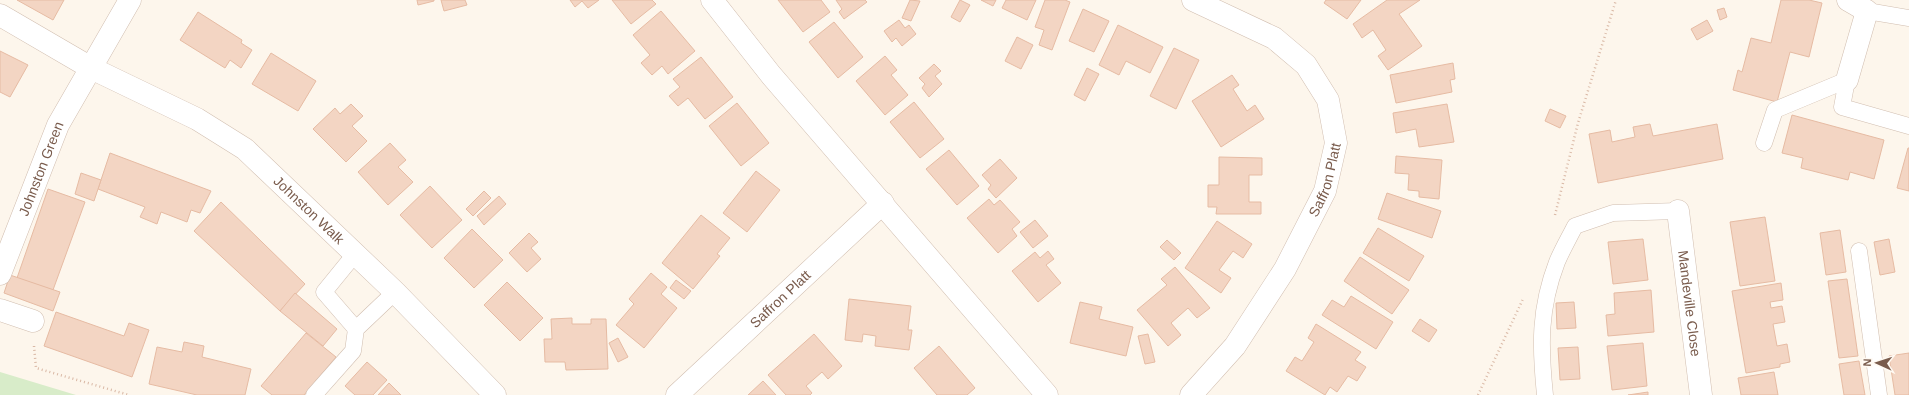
<svg xmlns="http://www.w3.org/2000/svg" width="1909" height="395" font-family="Helvetica,sans-serif">
	<rect width="100%" height="100%" fill="#fdf6ec"/>
	<path fill="#d8ecc9" d="M0,372L76,395H0Z"/>
	<g fill="#f3d5c3" stroke="#e6bba3">
		<path d="M17,0H64L53,20Z"/>
		<path d="M417,0H434V1L418,5Z"/>
		<path d="M441,0H465L467,5L444,11Z"/>
		<path d="M570,0H599L588,8L582,1L575,7Z"/>
		<path d="M612,0H652L656,4L631,24Z"/>
		<path d="M778,0H821L830,12L803,32Z"/>
		<path d="M836,0H865L867,2L844,19L839,12L842,9Z"/>
		<path d="M910,0L920,1L911,21L902,18Z"/>
		<path d="M960,0L970,5L960,22L951,17Z"/>
		<path d="M981,0H996L993,6Z"/>
		<path d="M1006,0H1036L1027,20L1002,8Z"/>
		<path d="M1045,0H1065L1070,2L1052,50L1039,45L1044,30L1035,27Z"/>
		<path d="M1326,0H1361L1347,19L1324,3Z"/>
		<path d="M1387,0H1420L1399,14L1422,46L1388,70L1378,56L1386,50L1373,30L1362,38L1353,24Z"/>
		<path d="M1781,0H1809L1822,3L1809,57L1790,52L1777,102L1733,90L1738,70L1742,72L1751,38L1771,43Z"/>
		<path d="M1724,8L1727,17L1720,20L1717,10Z"/>
		<path d="M1083,9L1109,21L1094,52L1069,41Z"/>
		<path d="M661,11L695,51L668,74L662,66L652,75L641,63L650,55L633,35Z"/>
		<path d="M198,12L242,40L241,43L252,50L241,68L230,60L225,68L180,40Z"/>
		<path d="M899,20L905,28L909,25L916,34L902,46L896,38L892,42L884,31Z"/>
		<path d="M1707,20L1713,31L1697,40L1691,29Z"/>
		<path d="M834,22L863,57L838,78L809,42Z"/>
		<path d="M1118,25L1163,47L1150,73L1126,61L1119,75L1099,65Z"/>
		<path d="M1017,37L1033,45L1021,69L1005,61Z"/>
		<path d="M1174,48L1199,60L1176,109L1150,96Z"/>
		<path d="M0,51L28,65L10,97L0,92Z"/>
		<path d="M271,53L316,81L298,111L252,84Z"/>
		<path d="M885,56L897,70L891,75L908,95L885,115L856,81Z"/>
		<path d="M701,57L733,97L705,119L688,98L678,106L669,96L680,87L673,79Z"/>
		<path d="M1453,63L1455,79L1450,80L1452,92L1396,103L1390,75Z"/>
		<path d="M934,64L941,71L935,76L942,84L929,97L922,88L925,84L919,78Z"/>
		<path d="M1087,68L1099,74L1085,101L1074,95Z"/>
		<path d="M1232,75L1239,85L1233,89L1247,111L1255,105L1264,119L1221,147L1192,101Z"/>
		<path d="M914,102L944,139L920,158L890,122Z"/>
		<path d="M737,103L769,143L741,166L709,126Z"/>
		<path d="M351,104L363,116L352,126L367,141L346,162L313,129L335,108L340,114Z"/>
		<path d="M1447,104L1454,142L1419,147L1416,129L1396,133L1393,113Z"/>
		<path d="M1550,109L1566,116L1560,128L1545,121Z"/>
		<path d="M1792,115L1884,140L1874,179L1850,172L1848,180L1801,168L1803,158L1782,153Z"/>
		<path d="M1650,124L1653,136L1717,124L1723,159L1598,183L1589,134L1610,130L1612,142L1635,137L1633,127Z"/>
		<path d="M390,143L406,160L398,167L413,182L388,205L358,172Z"/>
		<path d="M1908,148H1909V191L1897,188Z"/>
		<path d="M949,150L979,186L957,205L926,169Z"/>
		<path d="M110,153L211,191L200,213L191,210L187,222L161,212L157,224L140,217L145,207L98,189Z"/>
		<path d="M1396,156L1442,160L1439,199L1419,197V191L1408,190L1409,174L1395,173Z"/>
		<path d="M1219,157L1262,158V175H1249V202H1261V214H1216L1217,207H1208V185H1219Z"/>
		<path d="M1000,159L1017,178L996,198L988,189L991,185L982,175Z"/>
		<path d="M756,171L780,190L747,232L723,213Z"/>
		<path d="M81,173L101,180L94,201L75,194Z"/>
		<path d="M430,186L462,220L432,248L400,215Z"/>
		<path d="M48,189L85,202L53,290L17,278Z"/>
		<path d="M484,191L491,198L473,216L466,209Z"/>
		<path d="M1387,193L1441,211L1432,238L1378,219Z"/>
		<path d="M499,196L506,204L484,225L477,216Z"/>
		<path d="M989,199L994,205L1000,200L1020,222L1012,229L1017,236L998,253L967,218Z"/>
		<path d="M221,202L305,284L280,311L194,231Z"/>
		<path d="M701,215L730,238L717,254L720,256L693,289L662,263Z"/>
		<path d="M1765,217L1775,281L1740,286L1730,222Z"/>
		<path d="M1035,220L1048,236L1033,248L1020,232Z"/>
		<path d="M1217,221L1252,244L1243,258L1233,251L1219,270L1231,278L1221,293L1185,268Z"/>
		<path d="M1378,228L1424,256L1409,281L1363,253Z"/>
		<path d="M472,229L503,260L474,288L444,258Z"/>
		<path d="M1840,230L1846,272L1826,275L1820,233Z"/>
		<path d="M529,233L538,242L531,248L541,259L527,272L509,253Z"/>
		<path d="M1643,239L1648,280L1613,284L1608,242Z"/>
		<path d="M1889,239L1895,272L1880,275L1874,242Z"/>
		<path d="M1167,240L1181,253L1174,260L1160,247Z"/>
		<path d="M1048,251L1054,259L1046,265L1061,283L1038,302L1012,271L1035,252L1040,258Z"/>
		<path d="M1360,257L1409,290L1392,314L1344,281Z"/>
		<path d="M1175,267L1210,308L1197,318L1188,308L1171,323L1181,335L1168,346L1137,310L1167,285L1161,279Z"/>
		<path d="M651,273L667,287L661,294L677,308L644,348L616,325L634,304L629,299Z"/>
		<path d="M10,275L60,292L53,311L4,293Z"/>
		<path d="M1847,279L1858,356L1839,358L1828,281Z"/>
		<path d="M676,280L691,291L684,299L670,288Z"/>
		<path d="M507,282L543,318L520,341L484,305Z"/>
		<path d="M1781,283L1783,300L1770,302L1771,308L1782,306L1785,322L1773,324L1777,346L1787,344L1790,362L1780,364V367L1746,373L1732,291Z"/>
		<path d="M1651,290L1654,332L1608,336L1606,315L1615,314L1614,293Z"/>
		<path d="M295,293L337,329L323,346L280,311Z"/>
		<path d="M1351,296L1393,322L1376,349L1322,315L1332,300L1344,307Z"/>
		<path d="M849,299L911,306L908,330H912L909,350L875,346L876,336L863,334L862,342L845,340Z"/>
		<path d="M1080,302L1102,307L1099,319L1133,327L1126,356L1070,343Z"/>
		<path d="M1574,302L1576,328L1557,329L1556,303Z"/>
		<path d="M56,312L124,336L129,323L149,330L132,377L44,346Z"/>
		<path d="M572,318V324H591V319H606L608,369L566,370L565,362H545L544,339H552L551,319Z"/>
		<path d="M1420,319L1437,330L1429,342L1412,331Z"/>
		<path d="M1316,324L1361,352L1355,360L1366,367L1357,381L1348,376L1337,392L1330,387L1325,395L1286,371L1295,357L1302,361L1314,342L1308,338Z"/>
		<path d="M306,333L336,357L304,395H272L261,386Z"/>
		<path d="M814,334L842,366L828,379L822,372L806,386L812,393L810,395H786L768,375Z"/>
		<path d="M1148,334L1155,362L1145,364L1138,336Z"/>
		<path d="M618,338L628,357L618,362L609,343Z"/>
		<path d="M184,342L204,346L202,357L251,369L245,395H197L149,384L157,347L182,352Z"/>
		<path d="M1643,343L1647,386L1612,390L1607,346Z"/>
		<path d="M939,346L975,388L967,395H937L914,368Z"/>
		<path d="M1578,347L1580,379L1560,380L1558,348Z"/>
		<path d="M1909,353V395H1895L1889,356Z"/>
		<path d="M1859,361L1865,395H1844L1839,364Z"/>
		<path d="M367,362L387,380L373,395H355L345,386Z"/>
		<path d="M1774,372L1778,395H1741L1738,378Z"/>
		<path d="M763,381L776,395H748Z"/>
		<path d="M389,383L401,395H378Z"/>
		<path d="M1648,392V395H1628Z"/>
	</g>
	<g fill="none" stroke-linecap="round" stroke-linejoin="round">
		<g stroke="#d1beb0" stroke-width="17">
			<g id="service">
				<path d="M1867,11L1909,18"/>
				<path d="M1764,143L1775,110L1847,80L1842,107L1909,126"/>
				<path d="M1859,251L1879,395"/>
				<path d="M355,254L324,292L356,329"/>
				<path d="M314,395L353,351L356,329L395,292"/>
				<path d="M1545,395C1540,346 1539,309 1557,262C1562,250 1569,238 1575,226L1613,213L1678,211"/>
			</g>
		</g>
		<g stroke="#d1beb0" stroke-width="23">
			<g id="minor">
				<path d="M712,0L771,75L1047,395"/>
				<path id="s1" d="M0,15L91,68L197,119L245,149L395,292L495,395"/>
				<path d="M1847,80L1867,11L1848,0"/>
				<path id="s2" d="M1678,211L1701,395"/>
				<path id="s3" d="M0,274L58,125L130,0"/>
				<path d="M0,310L33,321"/>
				<path id="s4" d="M677,395L883,203"/>
				<path id="s5" d="M1191,395L1235,346L1285,269L1325,191L1336,143L1328,100L1306,65L1274,38L1193,0"/>
			</g>
		</g>
		<g stroke="#d9b8a5" stroke-width="2.5" stroke-dasharray="1 3" stroke-linecap="butt">
			<path d="M1555,215L1578,123L1616,0"/>
			<path d="M34,346L36,368L129,395"/>
			<path d="M1478,395L1523,299"/>
		</g>
		<use href="#service" stroke="#fff" stroke-width="16"/>
		<use href="#minor" stroke="#fff" stroke-width="22"/>
	</g>
	<g text-anchor="middle" stroke-width="3.5" stroke-linejoin="round" paint-order="stroke">
		<g font-size="14" fill="#7a5c4d" stroke="#fffaf3">
			<text dy="5" stroke="none"><textPath href="#s3" startOffset="113">Johnston Green</textPath></text>
			<text dy="5" stroke="none"><textPath href="#s5" startOffset="256">Saffron Platt</textPath></text>
			<text dy="5" stroke="none"><textPath href="#s1" startOffset="368">Johnston Walk</textPath></text>
			<text dy="5" stroke="none"><textPath href="#s4" startOffset="141">Saffron Platt</textPath></text>
			<text dy="5" stroke="none"><textPath href="#s2" startOffset="93">Mandeville Close</textPath></text>
		</g>
	</g>
	<g transform="translate(1877 363) rotate(273)" stroke="#fffaf3" stroke-width="3" paint-order="stroke">
	<path d="M0-3L7 15L0 10L-7 15Z" fill="#7a5c4d"/>
	<text y="-6" font-size="11" font-weight="bold" text-anchor="middle" fill="#7a5c4d">N</text>
	</g>
</svg>
